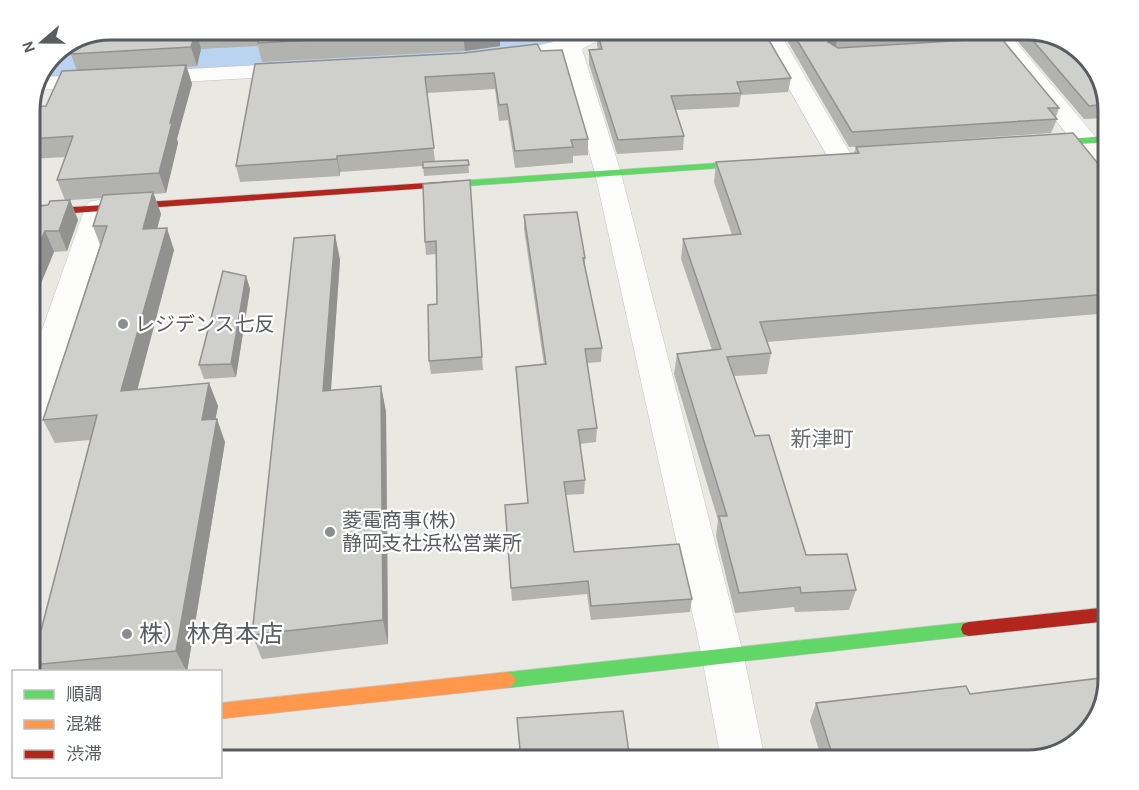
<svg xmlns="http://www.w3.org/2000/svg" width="1139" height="790" font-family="Karla,'Noto Sans JP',sans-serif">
	<rect width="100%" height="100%" fill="#e9e8e3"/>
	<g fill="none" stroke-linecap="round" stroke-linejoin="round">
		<path fill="#bad3f0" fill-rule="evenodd" d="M502,30H590L584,40L499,59L47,85L41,83L54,55Z"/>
		<g stroke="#c5c5c5" stroke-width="1">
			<g id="street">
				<path d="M542,30H566L572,36L584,30H612L609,35L582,49L621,173L744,657L765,760H721L702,657L595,173L561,54L548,57L540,55L537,50L540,45L553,42Z"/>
				<path d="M756,30H778L853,158L849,163L840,166L831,163Z"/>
				<path d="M983,30H1006L1109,153V177L1100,175Z"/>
				<path d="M299,63L307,65L311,70L307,75L37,90L44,77Z"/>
				<path d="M99,200L109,202L113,208L47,412L42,421L30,424V364L85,208L89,202Z"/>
			</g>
		</g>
		<g stroke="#c7c6c6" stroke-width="1">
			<g id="fast">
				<path d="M1109,136V142L1036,147L1031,144L1036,141Z"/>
				<path d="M760,160L764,161V165L455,187L450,184L455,181Z"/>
				<path d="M969,622L975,624L977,629L975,634L969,636L507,688L501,685L498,680L501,675L507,672Z"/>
			</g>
		</g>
		<g stroke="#c7c6c6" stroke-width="1">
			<path id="slow" d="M507,672L513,675L516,680L513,685L507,688L220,719V703Z"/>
		</g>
		<g stroke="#c7c6c6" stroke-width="1">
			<g id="jam">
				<path d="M455,181L459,182V186L30,216V210Z"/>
				<path d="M1109,607V621L969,636L963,634L961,629L963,624L969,622Z"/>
			</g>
		</g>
		<use href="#street" fill="#fcfcfb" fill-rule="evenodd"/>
		<use href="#fast" fill="#63d668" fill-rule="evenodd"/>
		<use href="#slow" fill="#ff974d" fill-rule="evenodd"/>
		<use href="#jam" fill="#b3261e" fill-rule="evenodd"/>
	</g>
	<g fill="#b2b2af">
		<path d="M111,30H499L500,46L465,51L262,62L258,46L201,49L197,66L187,67L192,84L177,139L178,143L166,193L154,194L161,214L157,228L174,250L137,389L209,383L218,406L215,419L225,442L187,672H36L32,665L90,440L55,443L43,420L100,245L93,226L103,198L70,200L78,220L67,251L54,252L31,307H30V207L48,205L65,200L57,180L66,157L30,159V107L46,106L77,71L71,54L53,55L54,54Z"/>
		<path d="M781,30H991L988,39L1059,108L1056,117L1057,119L1051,133L849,147Z"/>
		<path d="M1008,30H1028L1100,75L1109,111V118L1084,119Z"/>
		<path d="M597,31L791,78L788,92L741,95L739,107L676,110L684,136L683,150L617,154L589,64V50L598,49L597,44Z"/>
		<path d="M537,44L588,139V155L573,156V163L515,168L508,120L499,121L495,89L427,93L435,161L468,160L469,173L424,176L423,166L340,172V176L240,182L236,166L464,53Z"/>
		<path d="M856,147L1109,177V313L767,342L771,353L767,374L734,376L755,436L806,555L856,590L849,610L795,612L794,607L735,613L716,536L718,520L674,374L677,354L712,350L681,259L683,239L732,235L714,182L716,162L854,153Z"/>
		<path d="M470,180L483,370L431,374L429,361L437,304L436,254L426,255L425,242Z"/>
		<path d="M524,215L585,258V266L602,348L601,362L587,363L597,428L596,442L580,444L585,480L584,494L565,495L574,552L692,599L690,612L591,620L587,594L512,601L505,505L528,503L516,367L544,365L524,229Z"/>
		<path d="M335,235L340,260L331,390L381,386L386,412L388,644L262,659L252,635Z"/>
		<path d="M246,276L250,289L236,377L204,379L199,365Z"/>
		<path d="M970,694L1028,760H822L810,721L816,703Z"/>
	</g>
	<g fill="#91918f">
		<path d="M196,30L201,49L197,66L191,47Z"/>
		<path d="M480,30H499L500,46L465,51L463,32Z"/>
		<path d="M838,35L835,49L828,42Z"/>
		<path d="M186,65L192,84L177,139L178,143L166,193L159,173L170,123Z"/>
		<path d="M337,156L340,172V176L337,159Z"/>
		<path d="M153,192L161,214L151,252L143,229Z"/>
		<path d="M70,200L78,220L67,251L59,231Z"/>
		<path d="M167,228L174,250L131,414L121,391Z"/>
		<path d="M45,231L54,252L31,307L30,304V266Z"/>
		<path d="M335,235L340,260L329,416L323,391Z"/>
		<path d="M246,276L250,289L236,377L231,364Z"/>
		<path d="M209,383L218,406L211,443L202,420Z"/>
		<path d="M381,386L386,412L388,644L383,620Z"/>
		<path d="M217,419L225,442L187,672L176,651Z"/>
	</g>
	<g fill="#cfcfcc" stroke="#91918f" stroke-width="1.5">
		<path d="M111,30H202H196L191,47L71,54L75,45Z"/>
		<path d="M260,30H480L463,32L258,43Z"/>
		<path d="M598,30H763L791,78L737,82L741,93L671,96L684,136L618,140L589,50L602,49L597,31Z"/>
		<path d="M791,30H931L838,35L828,42L838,48L1001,38L1059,108H1048L1057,119L852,132Z"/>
		<path d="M1024,30H1028L1073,44L1100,75L1107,104L1089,106Z"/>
		<path d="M537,44L541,51L562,50L588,139L571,140L573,147L515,151L507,104L499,105L494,73L425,77L434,148L337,156V159L236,166L255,64L464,53Z"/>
		<path d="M186,65L170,123H172L159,173L57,180L73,136L30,139V107L46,106L62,71Z"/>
		<path d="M1073,133L1109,177V294L760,322L771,353L727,357L755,436L769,435L806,555L847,554L856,590L801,593L800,587L739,593L719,516H727L677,354L721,349L683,239L741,234L716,162L859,153L856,147Z"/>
		<path d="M468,160L469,165L423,168V162Z"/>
		<path d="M470,180L482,357L429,361L428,305L437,304L436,241L425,242L423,184Z"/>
		<path d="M153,192L143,229L167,228L121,391L209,383L202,420L217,419L176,651L32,665L97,415L43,420L107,226H93L103,195Z"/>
		<path d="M70,200L59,231H45L30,266V207L48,205L50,201Z"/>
		<path d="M577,212L585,258H583L602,348L585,349L597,428L578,430L585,480L564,482L574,552L679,544L692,599L591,606L588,581L511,588L505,505L528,503L516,367L546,364L524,215Z"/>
		<path d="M335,235L323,391L381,386L383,620L252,635L294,238Z"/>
		<path d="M223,271L246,276L231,364L199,365Z"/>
		<path d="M1109,677L1095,724L1068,749L1028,760H834L816,703L966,686L970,694Z"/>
		<path d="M623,711L630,760H521L517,718Z"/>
	</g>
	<g fill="#8b8d8e" stroke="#fff" stroke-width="2">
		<circle cx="123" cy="324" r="6"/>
		<circle cx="330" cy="532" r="6"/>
		<circle cx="127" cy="634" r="6"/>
	</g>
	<g text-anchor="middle" stroke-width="4.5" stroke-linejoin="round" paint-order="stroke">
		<g font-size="20" fill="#595c60" stroke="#fff" text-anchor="start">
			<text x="135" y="331">レジデンス七反</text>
			<text x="342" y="527">菱電商事(株)<tspan x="342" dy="23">静岡支社浜松営業所</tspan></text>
		</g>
		<g font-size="21" fill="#6a6d72" stroke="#fff">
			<text x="822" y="446">新津町</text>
		</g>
		<g font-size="24" fill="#595c60" stroke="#fff" text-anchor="start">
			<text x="139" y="642">株）林角本店</text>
		</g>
	</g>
	<path d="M0 0H1139V790H0ZM111 40H1027A71 71 0 0 1 1098 111V679A71 71 0 0 1 1027 750H111A71 71 0 0 1 40 679V111A71 71 0 0 1 111 40Z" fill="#fff" fill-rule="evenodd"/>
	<path fill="none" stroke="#595c60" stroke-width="3" d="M111 40H1027A71 71 0 0 1 1098 111V679A71 71 0 0 1 1027 750H111A71 71 0 0 1 40 679V111A71 71 0 0 1 111 40Z"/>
	<rect x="12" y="670" width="210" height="108" fill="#ffffff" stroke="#bdbebf" stroke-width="1.5"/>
	<rect x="24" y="690" width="30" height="9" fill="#63d668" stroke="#bdbebf" stroke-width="1.5"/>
	<text x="66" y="700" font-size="18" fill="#595c60">順調</text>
	<rect x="24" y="720" width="30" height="9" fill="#ff974d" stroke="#bdbebf" stroke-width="1.5"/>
	<text x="66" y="730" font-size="18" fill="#595c60">混雑</text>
	<rect x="24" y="750" width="30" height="9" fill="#b3261e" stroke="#bdbebf" stroke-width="1.5"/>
	<text x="66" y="760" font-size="18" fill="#595c60">渋滞</text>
	<g transform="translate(42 42) rotate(250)" stroke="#ffffff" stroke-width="4.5" paint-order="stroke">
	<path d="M0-4.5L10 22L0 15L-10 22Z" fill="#595c60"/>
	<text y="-9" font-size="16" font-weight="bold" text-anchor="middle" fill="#595c60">N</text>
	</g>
</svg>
